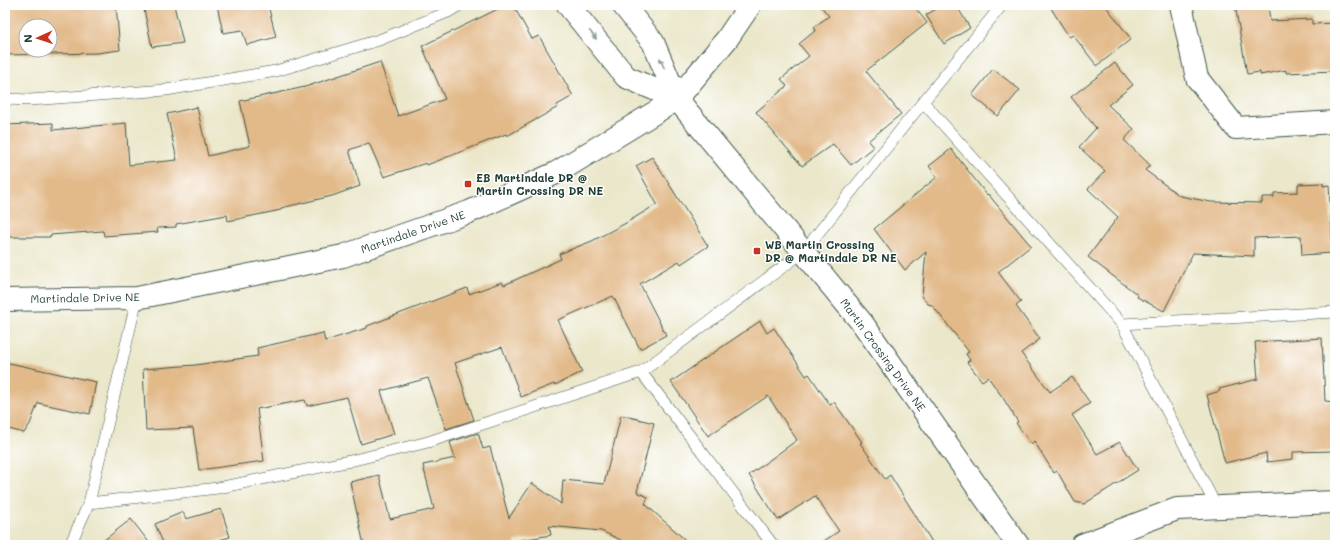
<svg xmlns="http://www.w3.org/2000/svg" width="1340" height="550" font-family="Mali,sans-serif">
	<rect width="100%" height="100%" fill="#fff"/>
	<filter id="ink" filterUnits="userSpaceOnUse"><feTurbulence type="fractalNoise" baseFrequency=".025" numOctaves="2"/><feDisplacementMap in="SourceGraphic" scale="8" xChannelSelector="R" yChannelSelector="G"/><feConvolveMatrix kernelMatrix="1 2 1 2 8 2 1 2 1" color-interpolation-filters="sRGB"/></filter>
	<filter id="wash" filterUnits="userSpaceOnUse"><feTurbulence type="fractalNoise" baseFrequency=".012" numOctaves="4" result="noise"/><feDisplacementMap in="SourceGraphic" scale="16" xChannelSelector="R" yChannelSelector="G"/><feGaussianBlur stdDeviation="0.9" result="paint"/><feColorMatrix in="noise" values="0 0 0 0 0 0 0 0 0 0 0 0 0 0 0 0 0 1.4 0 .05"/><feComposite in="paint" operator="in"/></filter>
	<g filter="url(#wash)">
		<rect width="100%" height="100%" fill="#ebe7cb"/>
		<g id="blocks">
			<g fill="#e2b989" fill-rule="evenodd">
				<path d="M5,5H116L120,50L97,53L5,55ZM26,26H50V50H26Z"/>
				<path d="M143,5H174L183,43L152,47Z"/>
				<path d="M217,5H268L276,37L247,45L242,30L223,33Z"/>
				<path d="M506,5H513L532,39L539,36L573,96L557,105L558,107L507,136L506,134L427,165L426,163L384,177L369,143L349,150L360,186L332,196L281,208V210L228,221L227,215L176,224V227L157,228L158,232L104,236L103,231L50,235V237H5V125L53,123V130L126,123L129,165L177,160L167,114L197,107L208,156L250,146L240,101L305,87L380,62L398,116L445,99L422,46Z"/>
				<path d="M820,5H913L927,23L866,71L901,114L868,141L873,147L851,165L833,144L802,166L756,112L787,86L781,79L809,56L799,44L816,30L814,27L829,16Z"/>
				<path d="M943,5H956L970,28L944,44L926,15Z"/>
				<path d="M1049,5H1105L1131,39L1097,66L1073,35L1069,37Z"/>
				<path d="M1235,5H1268L1270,21L1312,19V24L1335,23V71L1286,73V70L1260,75V72L1247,74Z"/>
				<path d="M1115,63L1133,85L1108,105L1134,129L1124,140L1150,165L1145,170L1180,196L1211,202L1262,203V197H1274V193L1298,192V184L1323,183V186L1329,185L1333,253L1302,255L1301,236L1254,238V256L1193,253L1164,311L1137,297L1138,295L1088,257L1118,217L1088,189L1105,171L1079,147L1096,128L1071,97Z"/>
				<path d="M993,69L1020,90L998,116L972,95Z"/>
				<path d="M951,149L987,195L988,194L1031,246L998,272L1021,302L1016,306L1040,339L1021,353L1050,392L1072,377L1090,403L1072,415L1097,454L1120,442L1138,470L1084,504L1075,502L1057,471L1054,473L1034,441L1031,444L1016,423L1018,422L1003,398L988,377L982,381L967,362L970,360L966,354L969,352L932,305L928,304L922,296L926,252L905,270L874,229L937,177L929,166Z"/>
				<path d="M652,157L708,246L681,264L679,261L640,284L666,335L640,349L613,296L558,320L582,372L555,385L554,384L521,397L502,347L455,363L474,420L446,429L428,378L381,391L394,434L361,444L347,397L307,406L305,400L257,409L264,461L199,470L193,428L146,430L143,369L195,365L258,356L257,348L323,333L325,341L367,328V326L467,288L469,294L502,282L504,285L561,259L559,254L592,241L626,223L657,204L636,166Z"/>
				<path d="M760,321L767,333L774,328L806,376L809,374L830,405L834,402L862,442L860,443L885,479L890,475L934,545H818L839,531L815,496L778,520L749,475L797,440L768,396L708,436L671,382Z"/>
				<path d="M1322,338L1325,401L1335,402V451L1293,452V459L1267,462L1266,453L1225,463L1207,395L1220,391L1219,389L1258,379L1255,342Z"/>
				<path d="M5,362L96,382L90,414L38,403L30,424L24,433L5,428Z"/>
				<path d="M621,415L654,423L637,492L648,497L645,504L691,545H632L601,531L549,526L551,535L515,541V545H364L350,482L379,475L390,519L434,509L423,465L455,458L450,442L478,433L483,449L490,447L509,518L532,483L561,504L563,480L604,484Z"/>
				<path d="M221,509L230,537L202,545H164L155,524L183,512L186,519Z"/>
				<path d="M131,519L151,545H98Z"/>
			</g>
		</g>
	</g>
	<g filter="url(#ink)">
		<use href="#blocks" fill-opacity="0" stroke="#3e564b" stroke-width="1"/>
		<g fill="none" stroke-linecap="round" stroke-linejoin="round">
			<g stroke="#3e564b" stroke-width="12">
				<g id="service">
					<path d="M5,99L30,100L166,90L276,71L379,40L448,12L460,5"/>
					<path d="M923,102L1002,5"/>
					<path d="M1122,324L1335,312"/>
					<path d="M641,372L773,545"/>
					<path d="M89,503L218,488L350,461L428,442L641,372L803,252L923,102L1122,324L1217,508"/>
					<path d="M70,545L89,503L137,298"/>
				</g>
			</g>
			<g stroke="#3e564b" stroke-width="24">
				<g id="minor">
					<path d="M568,5L626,77L677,99"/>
					<path d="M623,5L653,42L677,99"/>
					<path d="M1181,5L1197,78L1236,128L1335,122"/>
					<path d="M1082,545L1177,509L1335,502"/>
				</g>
			</g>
			<g stroke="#3e564b" stroke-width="24">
				<g id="tertiary">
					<path d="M677,99L863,324L1018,545"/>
					<path d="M5,300L137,298L343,256L469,212L556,173L677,99L727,39L750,5"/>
				</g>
			</g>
			<use href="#service" stroke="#fff" stroke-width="11"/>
			<use href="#minor" stroke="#fff" stroke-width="22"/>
			<use href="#tertiary" stroke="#fff" stroke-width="22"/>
		</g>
		<defs><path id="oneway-solid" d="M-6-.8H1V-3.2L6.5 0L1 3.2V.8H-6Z"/></defs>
		<g fill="#8f9e9a">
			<use href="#oneway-solid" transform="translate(593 35) rotate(51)"/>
			<use href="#oneway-solid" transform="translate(662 63) rotate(-113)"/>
		</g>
	</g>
	<g fill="#c8321e" stroke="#fff" stroke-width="1.5">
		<rect x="464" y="180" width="8" height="8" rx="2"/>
		<rect x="753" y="247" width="8" height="8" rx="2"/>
	</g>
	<g text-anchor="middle" stroke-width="3" stroke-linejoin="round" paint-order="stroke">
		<g font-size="11" font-weight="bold" fill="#1f3d34" stroke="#fff" text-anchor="start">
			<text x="476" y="182">EB Martindale DR @<tspan x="476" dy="13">Martin Crossing DR NE</tspan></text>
			<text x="765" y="249">WB Martin Crossing<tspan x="765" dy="13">DR @ Martindale DR NE</tspan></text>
		</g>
		<g font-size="11" fill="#1f3d34" stroke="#fff">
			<text transform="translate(413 232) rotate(-19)" y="4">Martindale Drive NE</text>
			<text transform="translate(85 298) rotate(-1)" y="4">Martindale Drive NE</text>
			<text transform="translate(883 355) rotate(54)" y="4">Martin Crossing Drive NE</text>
		</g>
	</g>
	<rect width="1340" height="550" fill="none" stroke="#fff" stroke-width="20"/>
	<g transform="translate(38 38) rotate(267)"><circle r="19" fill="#ffffff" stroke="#a5b1ae"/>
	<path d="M0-3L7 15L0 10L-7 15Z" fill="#c8321e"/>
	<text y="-6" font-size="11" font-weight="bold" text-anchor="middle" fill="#1f3d34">N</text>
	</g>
</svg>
